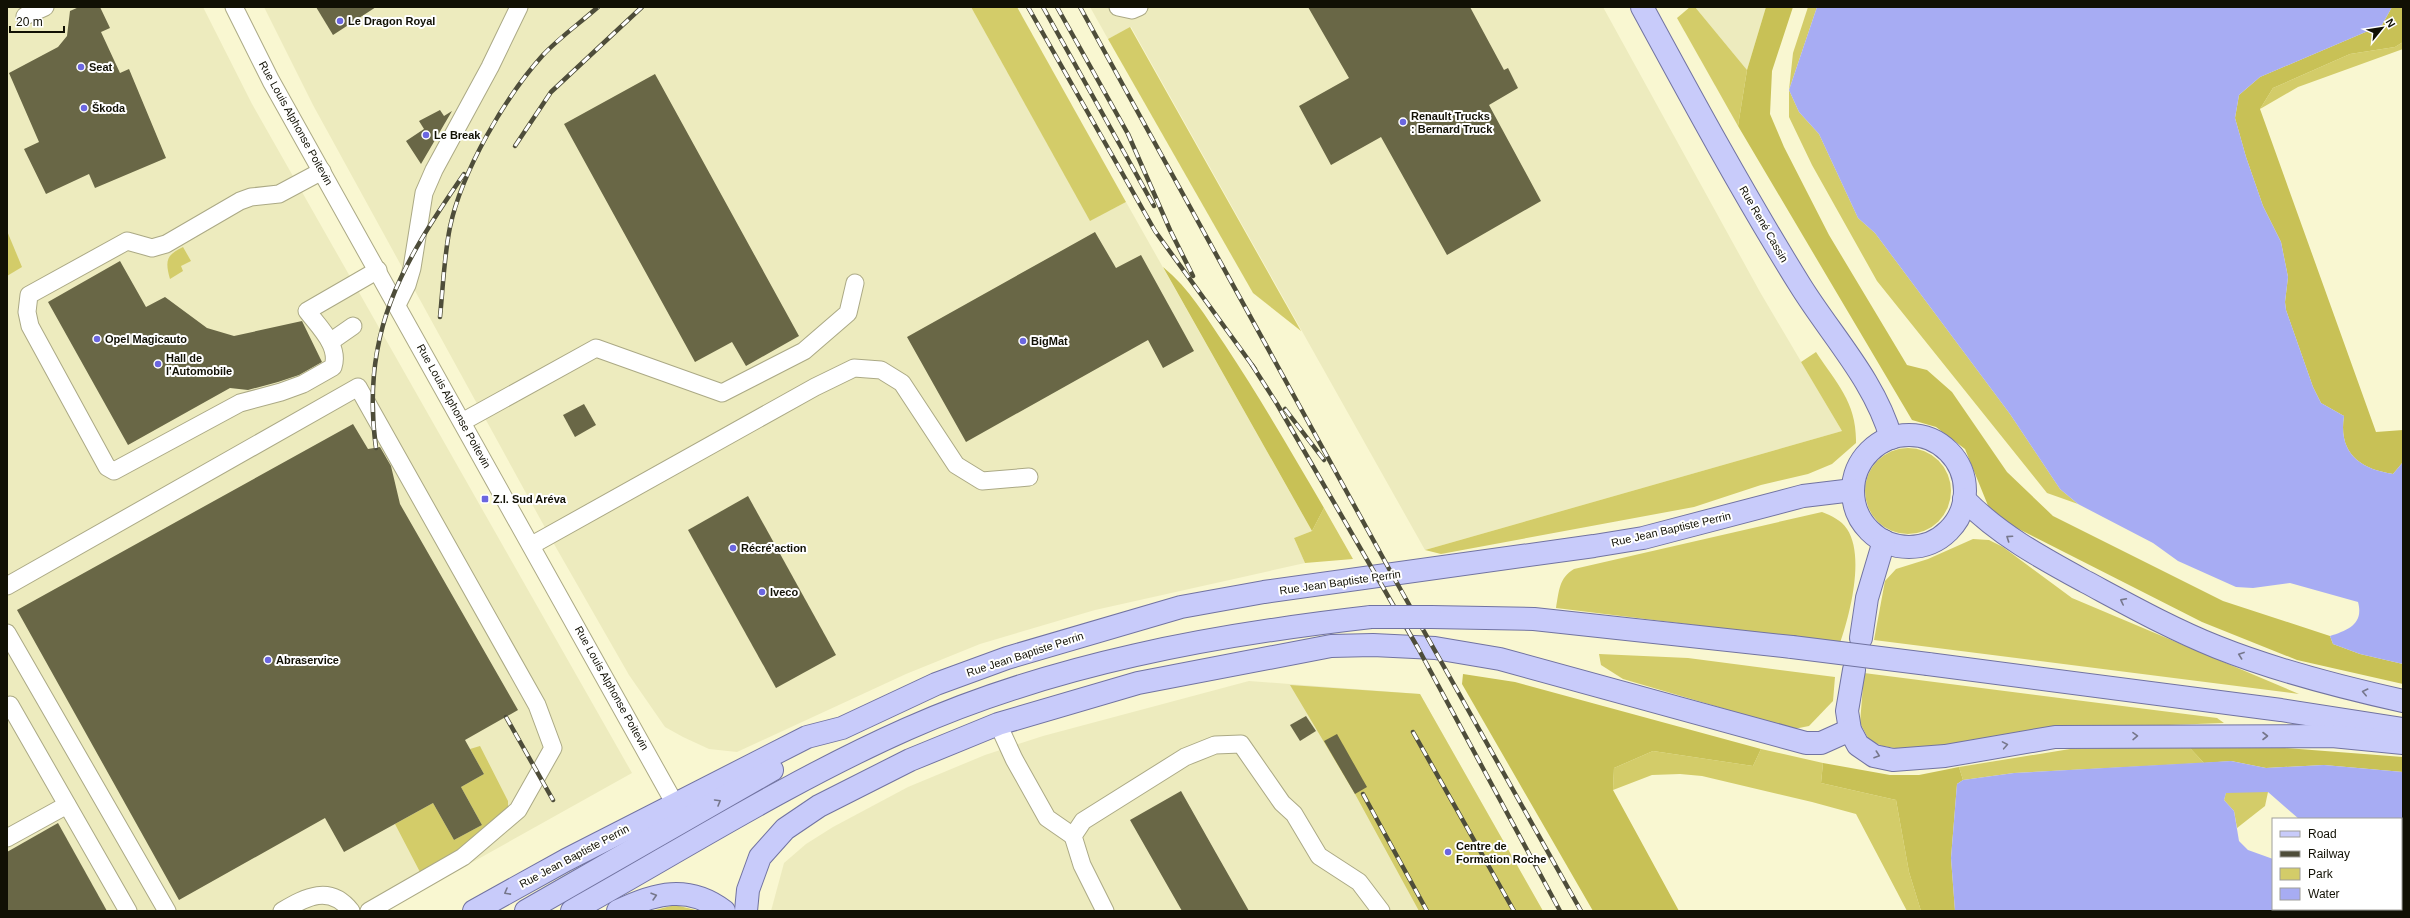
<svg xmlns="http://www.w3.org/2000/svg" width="2410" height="918" font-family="Arial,sans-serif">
	<rect width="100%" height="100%" fill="#f9f7d1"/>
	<g fill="#edebbe">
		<path d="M7,7H203L252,104L632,773L385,911H7Z"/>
		<path d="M264,7H971L1090,220L1126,202L1312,531L1294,538L1305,563L1095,610L980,644L906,674L737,752L709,749L683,737L665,727L629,675L554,544L313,105Z"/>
		<path d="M1090,7H1603L1760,292L1842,431L1425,550L1131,27L1108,39Z"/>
		<path d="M1695,7H1766L1747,70Z"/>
		<path d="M1249,681L1420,694L1543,911H771L784,863L806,844L833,827L908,787L985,755L1043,736Z"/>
	</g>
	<g fill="#d3cc69">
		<path d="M971,7H1017L1126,202L1090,221Z"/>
		<path d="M1690,7H1695L1747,70L1738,126L1677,18Z"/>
		<path d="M1808,7H1817L1789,90L1799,112L1819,134L1858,218L1875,233L2010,414L2060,489L2078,504L2047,493L1877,281L1812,165L1789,117V90L1793,53Z"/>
		<path d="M1130,27L1301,331L1253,293L1108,39Z"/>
		<path d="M2403,42V49L2298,87L2260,109L2273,88L2350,54L2395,47Z"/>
		<path d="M7,231L22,267L7,276Z"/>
		<path d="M183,247L191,261L181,266L183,271L170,279C165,261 166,255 183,247Z"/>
		<path d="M1816,352C1837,384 1857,403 1856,443L1832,464L1808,474L1761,485L1694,507L1441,554L1425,550L1842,431L1801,362Z"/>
		<circle cx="1908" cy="491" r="43"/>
		<path d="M1324,508L1353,559L1305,563L1294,538L1312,531Z"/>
		<path d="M1822,512C1832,516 1841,520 1847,529C1865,556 1850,614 1840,643L1556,608C1559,591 1559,578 1574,569Z"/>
		<path d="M1973,539L1989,540L2003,547L2072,598L2299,694L1874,640L1885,581L1896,569L1928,559Z"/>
		<path d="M1599,654L1688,658L1835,677L1833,701L1809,726L1794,729L1623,679L1601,665Z"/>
		<path d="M1864,673L2217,718L2224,723L2059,729L1926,748L1902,749L1882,746L1869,740L1860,723Z"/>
		<path d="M1290,685L1420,694L1543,911H1419L1355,794Z"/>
		<path d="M480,746L508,801V808L469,844L420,872L395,824L433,803L454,840L482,825L461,787L484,774L470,749Z"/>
		<path d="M2188,746L2204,763L2014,773L1963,780L1959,767L2070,749Z"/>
		<path d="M1761,749L1823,763L1821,783L1896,800L1909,872L1921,911H1907L1856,814L1812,802L1702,776L1680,774L1652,775L1613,790L1614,768L1653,751L1753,766Z"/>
		<path d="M2226,792H2268L2265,806L2237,828L2234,811L2224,800Z"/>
		<path d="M675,905L700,911H651Z"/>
	</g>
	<g fill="#c8c156">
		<path d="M1766,7H1793L1772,71L1770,114L1784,147L1829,235L1907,365L1927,370L1952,392L2007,472L2053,516L2223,601L2330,636L2333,644L2360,654L2403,664V684L2297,660L2202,622L2005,522L1989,508L1965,449L1936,427L1912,420L1738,126L1747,70Z"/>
		<path d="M2392,7H2403V42L2395,47L2350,54L2273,88L2260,109L2376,432L2403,430V462L2393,474C2360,469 2338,453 2344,416L2321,403L2313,387L2286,310L2285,302L2288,277L2281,242L2263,206L2246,157L2235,118L2239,95L2260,77L2382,25Z"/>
		<path d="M1163,267C1189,288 1206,317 1225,345C1260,398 1292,453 1324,508L1312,531Z"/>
		<path d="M1463,674L1515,682L1761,749L1753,766L1653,751L1614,768L1613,790L1679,911H1593L1462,684Z"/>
		<path d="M2246,745L2403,757V772L2324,765L2266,768L2231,761L2204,763L2188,746Z"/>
		<path d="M1823,763L1890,775H1919L1959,767L1963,780L1957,784L1951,858L1955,911H1921L1909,872L1896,800L1821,783Z"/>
	</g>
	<g fill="#a7acf3">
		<path d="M1817,7H2392L2382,25L2260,77L2239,95L2235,118L2246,157L2263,206L2281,242L2288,277L2285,302L2286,310L2313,387L2321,403L2344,416C2338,453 2360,469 2393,474L2403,462V664L2360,654L2333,644L2330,636C2348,630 2364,624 2358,602L2290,583L2253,588L2236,587L2178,561L2153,543L2078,504L2060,489L2010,414L1875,233L1858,218L1819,134L1799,112L1789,90Z"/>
		<path d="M2231,761L2266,768L2324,765L2403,772V911H2367L2365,909H2401V819H2299L2268,792L2226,793L2224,800L2234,811L2239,841L2248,850L2273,859V909H2320L2322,911H1955L1951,858L1957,784L1963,780L2014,773Z"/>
	</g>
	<g fill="#696746">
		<path d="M79,7H100L110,28L101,32L120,73L129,69L166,158L95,188L89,174L46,194L24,149L39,142L9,73L58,47L67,36L70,11Z"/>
		<path d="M316,7H376L333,35Z"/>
		<path d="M1308,7H1470L1504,70L1508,68L1518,88L1489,105L1541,201L1447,255L1381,137L1331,165L1299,106L1349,78Z"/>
		<path d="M655,74L799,336L746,366L732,342L695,362L564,124Z"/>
		<path d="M440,110L444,116L452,111L421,164L406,141L424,129L419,121Z"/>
		<path d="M1095,232L1116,268L1141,255L1194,351L1163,368L1148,340L966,442L907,337Z"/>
		<path d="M120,261L146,307L165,297L207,328L234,336L302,321L322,362L299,375L278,382L248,390L230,388L128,445L48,302Z"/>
		<path d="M584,404L596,425L575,437L563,415Z"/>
		<path d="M353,424L368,449L380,447L391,466L400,504L518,710L465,740L484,774L461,787L482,825L454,840L433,803L344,852L325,818L179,900L17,610Z"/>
		<path d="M748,496L836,655L776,688L688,530Z"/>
		<path d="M1306,716L1316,731L1300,741L1290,725Z"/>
		<path d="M1337,734L1367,787L1355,794L1324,741Z"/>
		<path d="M1181,791L1216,853L1249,911H1182L1130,820Z"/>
		<path d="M58,823L107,911H7V852Z"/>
	</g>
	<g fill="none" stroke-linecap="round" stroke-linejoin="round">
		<g stroke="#aba985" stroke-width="19">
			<g id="minor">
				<path d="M234,7L271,81L675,804"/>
				<path d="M1118,7L1132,10L1139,7"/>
				<path d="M25,16L45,7"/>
				<path d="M322,171L279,194L251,197L240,201L166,244L152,248L127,241L29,295L27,312L30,326L107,467L114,471L240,403L281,392L303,384L333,367C340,346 319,327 307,311L378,270"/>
				<path d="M397,305L407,285L412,268L424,193L434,170L490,67L519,7"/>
				<path d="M330,342L353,326"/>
				<path d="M462,422L596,348L722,393L804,351L848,313L855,283"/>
				<path d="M532,545L815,387L854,368L881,370L902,383L956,465L982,481L1029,477"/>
				<path d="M7,586L358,387L537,705L553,748L518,810L463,857L369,911"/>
				<path d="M7,633L167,911"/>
				<path d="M7,706L10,705L128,911"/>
				<path d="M998,724L1014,759L1047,818L1073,836"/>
				<path d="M7,838L67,805"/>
				<path d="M282,911C306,897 330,884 351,911"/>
				<path d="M1105,911L1082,865L1073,836L1083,821L1185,757L1215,745L1241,744L1282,803L1294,814L1319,856L1359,882L1381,911"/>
			</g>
		</g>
		<g stroke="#7173a1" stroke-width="24">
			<g id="major">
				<path d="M1642,7C1693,101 1744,195 1800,285C1831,335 1875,381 1891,438"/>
				<circle cx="1909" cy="491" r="56"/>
				<path d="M1964,499C1999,535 2042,558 2086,582C2129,605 2172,629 2217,647C2277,671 2340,687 2403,701"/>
				<path d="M1431,617L1534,619L1792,647"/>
				<path d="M1861,638L1867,598L1884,541"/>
				<path d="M1928,664L2281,710L2403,729"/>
				<path d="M1854,670L1847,711L1850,730L1858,745L1874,756L1893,760L1945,756L2055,737L2332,736L2403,743"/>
				<path d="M474,911L566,860L807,737L842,728L936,684L1007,658L1181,607L1264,592L1594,546L1643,538L1803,496L1853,490"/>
				<path d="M526,911L772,770"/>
				<path d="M572,911C681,850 792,780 907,729C1053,664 1213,635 1371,617"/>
				<path d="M618,911C655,893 688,884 724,911"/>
				<path d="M746,911L748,890L760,857L785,829L819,806L910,760L998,724L1138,683L1331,646L1373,645L1435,648L1500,659L1806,743H1821L1850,730"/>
			</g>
		</g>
		<use href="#minor" stroke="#fff" stroke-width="17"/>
		<use href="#major" stroke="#c8cbfa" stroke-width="22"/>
		<g stroke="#4e4d3a" stroke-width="4.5">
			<g id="rail">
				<path d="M1028,7L1155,231L1255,369"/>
				<path d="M1043,7L1154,206"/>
				<path d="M1057,7L1128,134L1170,230L1193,276"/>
				<path d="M1080,7L1393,576L1581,911"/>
				<path d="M515,146L551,92L642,7"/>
				<path d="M440,317C443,287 444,257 450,227C462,171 505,97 543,55C559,38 580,23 598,7"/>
				<path d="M1252,365L1277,404L1418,648L1560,911"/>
				<path d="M1285,409L1324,460"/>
				<path d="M376,448C360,333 402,264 464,174"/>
				<path d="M506,717L553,800"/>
				<path d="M1413,732L1514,911"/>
				<path d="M1363,794L1427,911"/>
			</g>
		</g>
		<use href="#rail" stroke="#fff" stroke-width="3" stroke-dasharray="9" stroke-linecap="butt"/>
		<g stroke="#7173a1" stroke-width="24" stroke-linecap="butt">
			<g id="major-bridge">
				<path d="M1371,617H1431"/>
				<path d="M1792,647L1928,664"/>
			</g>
		</g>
		<use href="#major-bridge" stroke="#c8cbfa" stroke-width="22"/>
	</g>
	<defs><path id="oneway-chevron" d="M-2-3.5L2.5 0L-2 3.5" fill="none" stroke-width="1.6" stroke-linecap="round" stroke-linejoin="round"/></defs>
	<g stroke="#76778b">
		<use href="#oneway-chevron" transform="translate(2009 538) rotate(-146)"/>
		<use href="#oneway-chevron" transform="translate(2123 601) rotate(-153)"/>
		<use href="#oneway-chevron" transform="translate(2241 655) rotate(-160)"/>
		<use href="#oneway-chevron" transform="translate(2365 692) rotate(-167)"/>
		<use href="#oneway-chevron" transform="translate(2135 736) rotate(-1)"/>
		<use href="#oneway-chevron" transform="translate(2265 736)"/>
		<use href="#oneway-chevron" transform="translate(2005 745) rotate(-10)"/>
		<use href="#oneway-chevron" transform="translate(1877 755) rotate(19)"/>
		<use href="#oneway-chevron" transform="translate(718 802) rotate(-30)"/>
		<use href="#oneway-chevron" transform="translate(507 892) rotate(151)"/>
		<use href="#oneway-chevron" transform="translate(654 896) rotate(-16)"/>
	</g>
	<g fill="#6b66e0" stroke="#fff" stroke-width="1.5">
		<circle cx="340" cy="21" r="4"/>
		<circle cx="81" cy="67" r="4"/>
		<circle cx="84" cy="108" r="4"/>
		<circle cx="1403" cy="122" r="4"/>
		<circle cx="426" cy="135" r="4"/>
		<circle cx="97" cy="339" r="4"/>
		<circle cx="1023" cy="341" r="4"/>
		<circle cx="158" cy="364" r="4"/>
		<rect x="481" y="495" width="8" height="8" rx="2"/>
		<circle cx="733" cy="548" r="4"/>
		<circle cx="762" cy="592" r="4"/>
		<circle cx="268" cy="660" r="4"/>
		<circle cx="1448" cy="852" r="4"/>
	</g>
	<g text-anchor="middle" stroke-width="4" stroke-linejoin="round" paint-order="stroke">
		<g font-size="11" font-weight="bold" fill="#111004" stroke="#fff" text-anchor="start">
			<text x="348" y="25">Le Dragon Royal</text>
			<text x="89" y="71">Seat</text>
			<text x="92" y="112">Škoda</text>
			<text x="1411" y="120">Renault Trucks<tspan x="1411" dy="13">: Bernard Truck</tspan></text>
			<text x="434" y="139">Le Break</text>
			<text x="105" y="343">Opel Magicauto</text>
			<text x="1031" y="345">BigMat</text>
			<text x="166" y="362">Hall de<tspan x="166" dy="13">l'Automobile</tspan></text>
			<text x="493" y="503">Z.I. Sud Aréva</text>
			<text x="741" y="552">Récré'action</text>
			<text x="770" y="596">Iveco</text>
			<text x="276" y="664">Abraservice</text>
			<text x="1456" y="850">Centre de<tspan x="1456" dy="13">Formation Roche</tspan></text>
		</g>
		<g font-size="11" fill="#111004" stroke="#fff">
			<text transform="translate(296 123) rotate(61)" y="4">Rue Louis Alphonse Poitevin</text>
			<text transform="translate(1764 224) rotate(60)" y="4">Rue René Cassin</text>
			<text transform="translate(454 406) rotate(61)" y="4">Rue Louis Alphonse Poitevin</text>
			<text transform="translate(1671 529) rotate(-13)" y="4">Rue Jean Baptiste Perrin</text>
			<text transform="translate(1340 582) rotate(-8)" y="4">Rue Jean Baptiste Perrin</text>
			<text transform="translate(1025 654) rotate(-18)" y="4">Rue Jean Baptiste Perrin</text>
			<text transform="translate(612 688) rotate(61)" y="4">Rue Louis Alphonse Poitevin</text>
			<text transform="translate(574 856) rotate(-28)" y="4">Rue Jean Baptiste Perrin</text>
		</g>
	</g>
	<rect width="2410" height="918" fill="none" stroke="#111004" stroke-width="16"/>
	<rect x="2272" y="818" width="130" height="92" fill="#ffffff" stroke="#a09f9b"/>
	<rect x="2280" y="831" width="20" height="6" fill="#c8cbfa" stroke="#a09f9b"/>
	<text x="2308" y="838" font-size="12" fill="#111004">Road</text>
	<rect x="2280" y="851" width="20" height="6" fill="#4e4d3a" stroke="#a09f9b"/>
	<text x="2308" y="858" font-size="12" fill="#111004">Railway</text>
	<rect x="2280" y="868" width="20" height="12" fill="#d3cc69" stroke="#a09f9b"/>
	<text x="2308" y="878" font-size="12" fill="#111004">Park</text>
	<rect x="2280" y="888" width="20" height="12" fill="#a7acf3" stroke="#a09f9b"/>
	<text x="2308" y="898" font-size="12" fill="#111004">Water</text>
	<g transform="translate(2382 28) rotate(60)" stroke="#ffffff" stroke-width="3" paint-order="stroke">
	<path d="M0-3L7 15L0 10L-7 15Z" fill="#111004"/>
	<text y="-6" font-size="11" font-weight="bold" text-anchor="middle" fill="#111004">N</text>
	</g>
	<path d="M10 26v6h54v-6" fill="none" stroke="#111004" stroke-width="2"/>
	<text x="16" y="26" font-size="12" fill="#111004" stroke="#ffffff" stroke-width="3" paint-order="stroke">20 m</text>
</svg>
